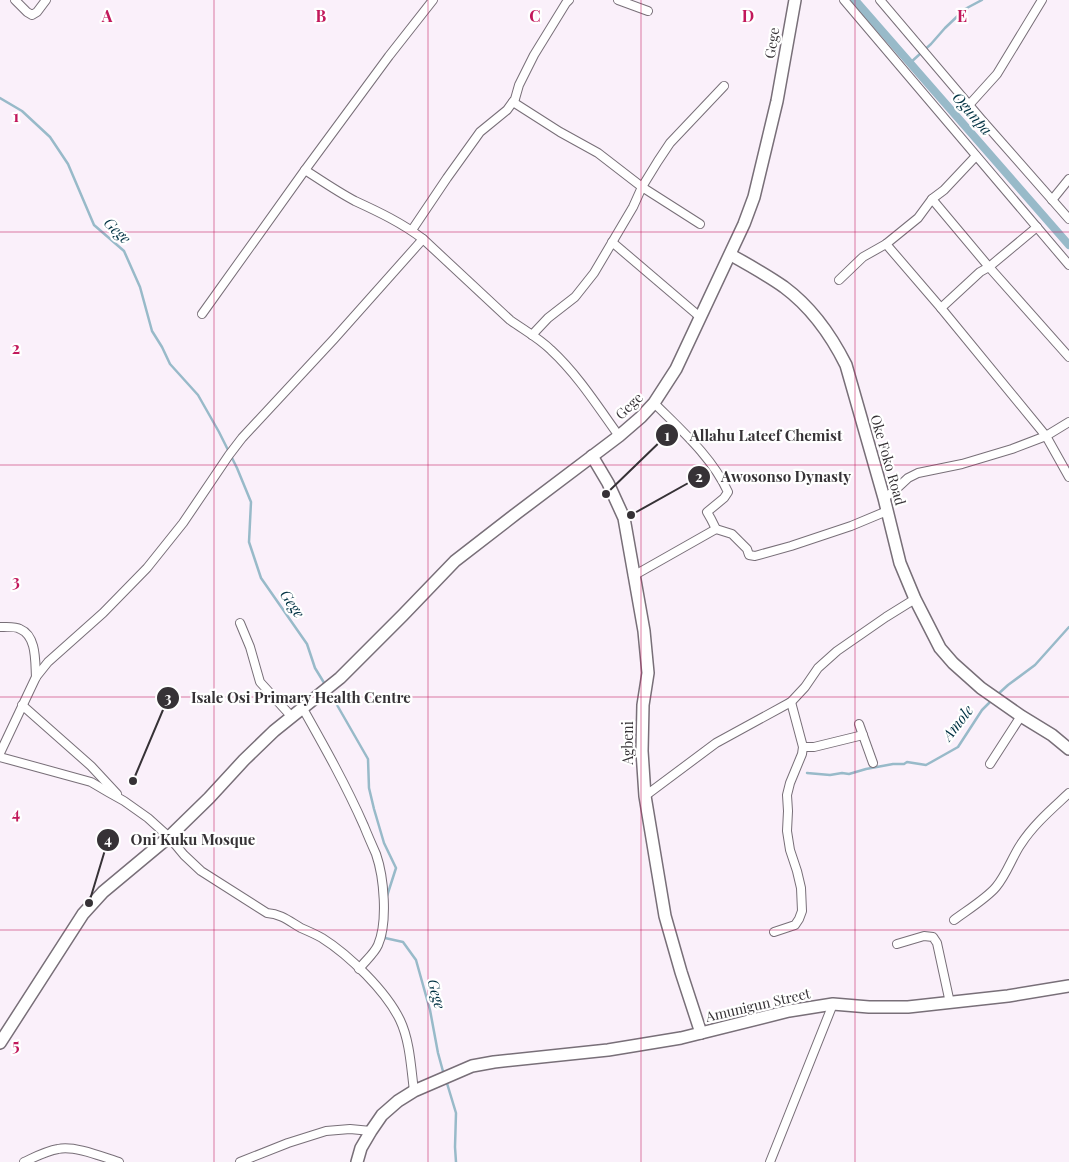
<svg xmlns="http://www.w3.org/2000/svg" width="1069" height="1162" font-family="'Playfair Display',serif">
	<rect width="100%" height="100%" fill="#faf0fa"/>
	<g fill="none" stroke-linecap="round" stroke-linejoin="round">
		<g stroke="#98bac9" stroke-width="2.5">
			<path d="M910,63L931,44L945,28L965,9L982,0"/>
			<path d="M0,98L22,111L50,137L68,164L94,225L124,251L140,287L152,331L162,347L170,364L198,395L219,432L237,468L251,502L249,542L261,578L307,644L315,668L326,686"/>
			<path d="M329,691L368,759L369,788L374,809L384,843L396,868L387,896"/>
			<path d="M996,696L1008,685L1035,665L1069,627"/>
			<path d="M807,773L830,775L842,773L849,774L866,769L893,764H904L907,762L926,765L958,747L982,710L992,700"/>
			<path d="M385,934V938L403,942L416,960L430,1010L438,1053L444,1075"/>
			<path d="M446,1080L456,1113L455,1147L456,1162"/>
		</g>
		<path stroke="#98bac9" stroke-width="8" d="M855,0L1069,245"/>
		<g stroke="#786f78" stroke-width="10">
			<g id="street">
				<path d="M15,0L27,12L32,15L37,12L46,0"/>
				<path d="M618,0L648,11"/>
				<path d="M844,0L1069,265"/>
				<path d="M880,0L981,119L1069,219"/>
				<path d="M513,102L560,132L598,153L642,187L700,224"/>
				<path d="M969,105L997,74L1042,0"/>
				<path d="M305,170C322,181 338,192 355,201C379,212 402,223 423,239L510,320C524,330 539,338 551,350C578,375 598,407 619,436"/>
				<path d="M932,199L989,267L1069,357"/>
				<path d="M1052,200L1069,179"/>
				<path d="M412,230L447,178L480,132L507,110L515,99L519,85L534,55L566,3L569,0"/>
				<path d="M612,242L700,317"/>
				<path d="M886,244L941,308L1046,436L1069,477"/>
				<path d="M839,280L863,257L886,244L918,218L932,199L944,190L976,156"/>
				<path d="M941,308L980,272L989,267L1037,227"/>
				<path d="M202,314L305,170L389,56L433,0"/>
				<path d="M532,335L548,318L575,297L594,273L633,207L642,187L658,161L670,143L724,86"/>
				<path d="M654,403C681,430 712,457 728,492L724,498L707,512L711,519L716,529L732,534L747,549L749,555L755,556L791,546L851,526L887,511"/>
				<path d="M884,498L894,491L908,478L918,473L962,464L1012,449L1046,436L1069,422"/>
				<path d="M633,576L716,529"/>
				<path d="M240,623L250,647L260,682L291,716"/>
				<path d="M0,627C6,627 15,626 20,629C37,636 35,662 36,677"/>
				<path d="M22,705L91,766L117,794"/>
				<path d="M302,707C324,746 346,785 364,826C368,836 372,845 376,854C384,877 388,922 378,945C374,954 365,961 359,969"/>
				<path d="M859,724L873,763"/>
				<path d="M803,747H814L863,735"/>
				<path d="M0,753L36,677L48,662L103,613L147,568L183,523L229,455L242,438L334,339L423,239"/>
				<path d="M0,757L91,782L108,792L124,801L148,818L169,837L184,855L201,871L267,913C281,914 289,921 301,928C308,931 315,934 322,938C349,955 386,991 400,1020C410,1041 411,1068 414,1091"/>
				<path d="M990,764L1021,716"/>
				<path d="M645,796L716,743L791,702L805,687L818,668L837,651L886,617L915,599"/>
				<path d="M954,920C966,911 987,898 996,887C1007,874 1012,857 1021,844C1034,824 1052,809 1069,793"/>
				<path d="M774,932L795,925L799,919L802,911L801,888L797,871L790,850L787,831L788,811L787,795L790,783L802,754L803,747L791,702"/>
				<path d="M897,944L924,936L933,937L937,943L950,1003"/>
				<path d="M24,1162C35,1157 46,1151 58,1149C74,1145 103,1157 119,1162"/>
				<path d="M240,1162L288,1143L326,1131L350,1129L371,1131"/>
				<path d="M770,1162L833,1004"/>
			</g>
		</g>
		<g stroke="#786f78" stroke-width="14">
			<g id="secondary">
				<path d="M731,255C749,265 767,275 784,287C811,307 831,335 846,365L884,498L900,563L915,599L940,648L953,663L981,688L1021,716L1052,735L1069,749"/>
				<path d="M592,456L608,483L624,518L644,631L648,673L643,705L642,751L645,796L665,916L681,972L701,1033"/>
				<path d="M0,1043L83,914L103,892L169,837L209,798L244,760L274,731L340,678L403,615L455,561L517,513L619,436L641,417L654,403L676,369L744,224L754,197L777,101L795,0"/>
				<path d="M357,1162L361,1148L371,1131L382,1115L398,1101L414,1091L472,1066L494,1062L608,1050L681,1038L789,1011L833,1004L869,1007H908L1008,996L1069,986"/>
			</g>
		</g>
		<use href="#street" stroke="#fff" stroke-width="8"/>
		<use href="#secondary" stroke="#fff" stroke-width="11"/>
	</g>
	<path fill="none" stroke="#c2185b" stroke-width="1" stroke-opacity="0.55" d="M214,0V1162M428,0V1162M641,0V1162M855,0V1162M0,232H1069M0,465H1069M0,697H1069M0,930H1069"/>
	<g text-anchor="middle" stroke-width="4.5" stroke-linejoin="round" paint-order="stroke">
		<g font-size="14" fill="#363236" stroke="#fff">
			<text transform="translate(772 43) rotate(-81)" y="5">Gege</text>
			<text transform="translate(629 406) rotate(-44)" y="5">Gege</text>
			<text transform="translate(888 460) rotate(74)" y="5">Oke Foko Road</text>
			<text transform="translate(628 743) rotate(-90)" y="5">Agbeni</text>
			<text transform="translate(758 1005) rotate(-13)" y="5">Amunigun Street</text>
		</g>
		<g font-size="15" font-style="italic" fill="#003243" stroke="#fff">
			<text transform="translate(972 114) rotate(49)" y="5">Ogunpa</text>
			<text transform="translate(117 231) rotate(44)" y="5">Gege</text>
			<text transform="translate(292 604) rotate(55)" y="5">Gege</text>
			<text transform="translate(958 723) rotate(-52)" y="5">Amole</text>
			<text transform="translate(436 994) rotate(75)" y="5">Gege</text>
		</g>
	</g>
	<g font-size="16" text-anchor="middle" font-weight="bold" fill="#c2185b" stroke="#fff" stroke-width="4.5" stroke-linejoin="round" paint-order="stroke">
		<text x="107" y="22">A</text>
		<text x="321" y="22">B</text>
		<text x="535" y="22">C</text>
		<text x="748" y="22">D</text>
		<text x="962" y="22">E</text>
		<text x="16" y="122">1</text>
		<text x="16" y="354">2</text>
		<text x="16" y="587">3</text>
		<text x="16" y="819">4</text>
		<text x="16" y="1051">5</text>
	</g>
	<path fill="none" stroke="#363236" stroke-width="2" d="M606 494L667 435M631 515L699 477M133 781L168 698M89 903L108 840"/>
	<g fill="#363236" stroke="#fff" stroke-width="2">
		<circle cx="606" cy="494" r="5"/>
		<circle cx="631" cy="515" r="5"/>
		<circle cx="133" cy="781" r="5"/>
		<circle cx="89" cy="903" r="5"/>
		<circle cx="667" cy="435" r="12"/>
		<circle cx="699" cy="477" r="12"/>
		<circle cx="168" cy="698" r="12"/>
		<circle cx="108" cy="840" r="12"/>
	</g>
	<g font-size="15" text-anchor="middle" font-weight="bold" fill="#fff">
		<text x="667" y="441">1</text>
		<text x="699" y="482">2</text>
		<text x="168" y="703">3</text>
		<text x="108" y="845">4</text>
	</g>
	<g font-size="15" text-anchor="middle" font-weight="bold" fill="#363236" stroke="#fff" stroke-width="4.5" stroke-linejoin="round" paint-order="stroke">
		<text x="766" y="441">Allahu Lateef Chemist</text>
		<text x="786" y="482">Awosonso Dynasty</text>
		<text x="301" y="703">Isale Osi Primary Health Centre</text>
		<text x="193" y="845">Oni Kuku Mosque</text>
	</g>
</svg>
